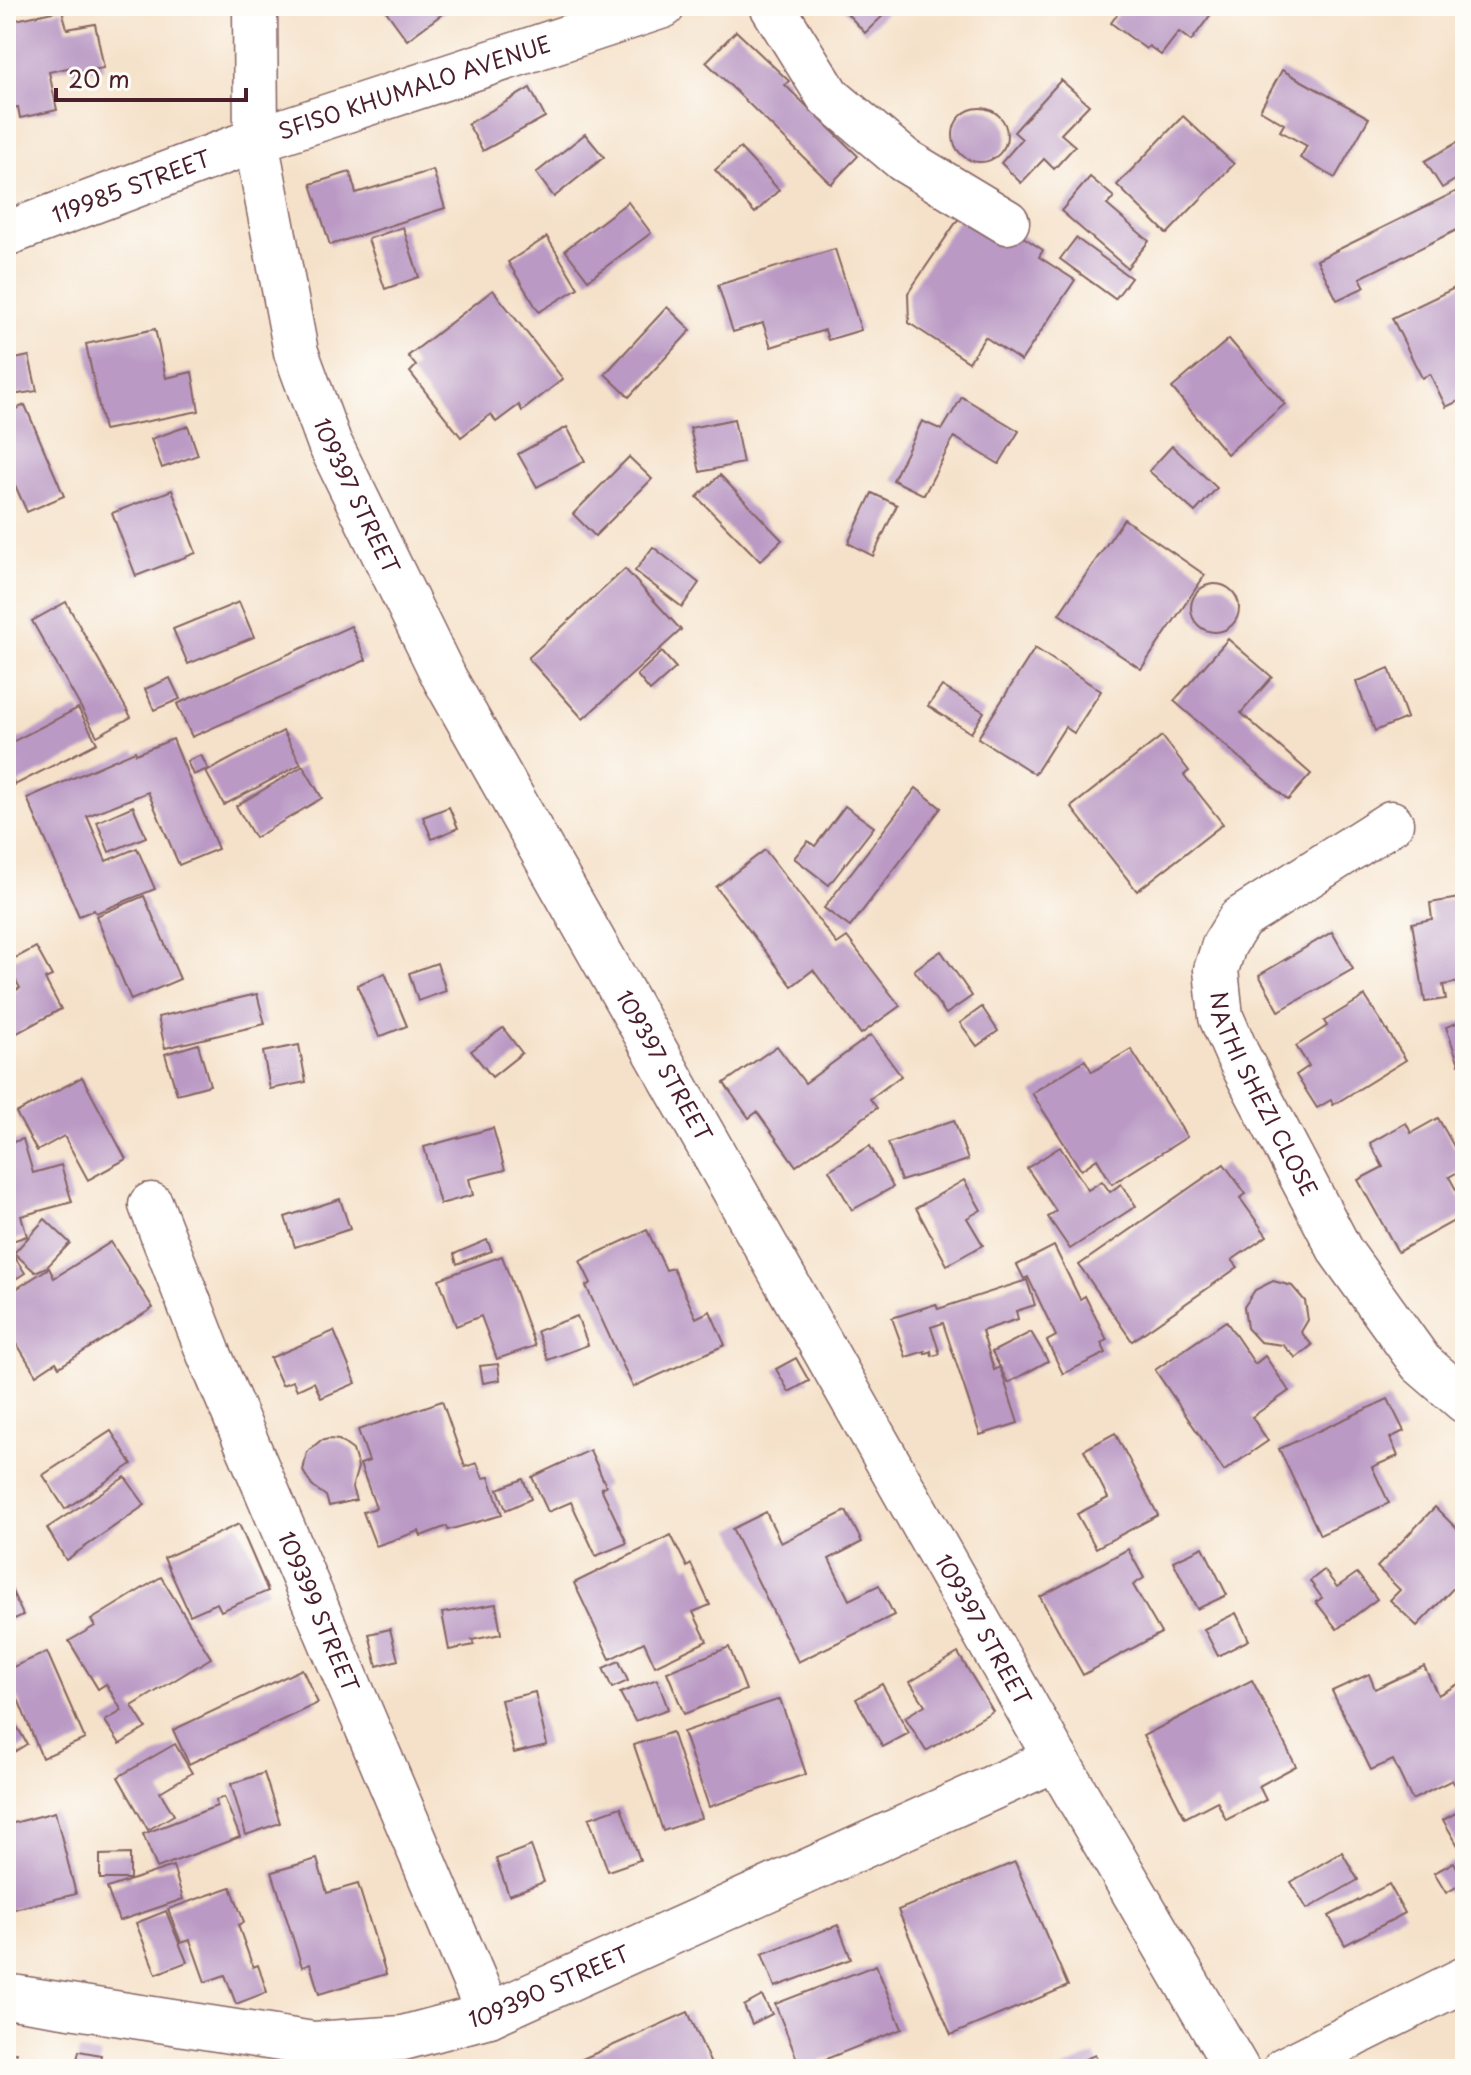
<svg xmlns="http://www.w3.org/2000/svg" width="1471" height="2075" font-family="'Playpen Sans',sans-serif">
	<rect width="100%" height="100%" fill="#fdfcf7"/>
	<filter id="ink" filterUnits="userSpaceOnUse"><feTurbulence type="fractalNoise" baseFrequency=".0125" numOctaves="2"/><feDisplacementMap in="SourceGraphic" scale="16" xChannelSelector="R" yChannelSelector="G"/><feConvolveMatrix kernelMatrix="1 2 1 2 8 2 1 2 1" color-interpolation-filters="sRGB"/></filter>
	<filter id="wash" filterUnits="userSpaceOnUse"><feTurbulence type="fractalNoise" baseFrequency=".006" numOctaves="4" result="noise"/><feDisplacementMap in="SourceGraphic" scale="32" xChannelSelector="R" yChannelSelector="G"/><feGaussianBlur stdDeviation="1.8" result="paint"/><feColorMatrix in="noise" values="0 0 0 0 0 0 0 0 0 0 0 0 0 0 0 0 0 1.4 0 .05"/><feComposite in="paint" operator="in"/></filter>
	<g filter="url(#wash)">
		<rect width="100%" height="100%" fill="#f5e1c9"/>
		<g id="blocks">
			<g fill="#ba99c4">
				<path d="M393,6H453L407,40L386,11Z"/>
				<path d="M847,6H893L865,33L843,9Z"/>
				<path d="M1123,6H1217L1191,41L1179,32L1161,55L1149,46L1146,49L1111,23Z"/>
				<path d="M62,10L67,29L95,24L104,68L73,73L72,67L49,72L57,110L20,118L18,107L6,109V22Z"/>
				<path d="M736,31L789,81L785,85L858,156L831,184L706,62Z"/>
				<path d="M1282,70L1369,118L1335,178L1300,158L1307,146L1280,131L1284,124L1260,110Z"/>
				<path d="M1061,80L1089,105L1061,134L1075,146L1054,169L1044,159L1021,183L1001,163L1022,139L1014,132Z"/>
				<path d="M530,88L545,117L483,151L468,124Z"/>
				<circle cx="980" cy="135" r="27"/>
				<path d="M1183,116L1234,164L1167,234L1117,185Z"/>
				<path d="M585,134L604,157L554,197L536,173Z"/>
				<path d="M1465,138V174L1442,188L1425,161Z"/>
				<path d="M740,148L779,190L755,213L715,170Z"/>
				<path d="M433,170L445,208L330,245L311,184L350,172L356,193Z"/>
				<path d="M1090,177L1114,197L1107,205L1149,241L1127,268L1061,211Z"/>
				<path d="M1465,187V226L1360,278L1365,287L1337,300L1317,260Z"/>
				<path d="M628,202L651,233L588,280L565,250Z"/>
				<path d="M970,202L1043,250L1039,257L1075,280L1021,361L985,337L969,362L909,323L908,293Z"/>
				<path d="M403,227L419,277L385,289L368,239Z"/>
				<path d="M547,237L578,288L539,312L508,262Z"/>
				<path d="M1076,238L1131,278L1115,299L1060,259Z"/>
				<path d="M835,249L861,330L828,340L825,330L771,347L763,323L733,332L718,285Z"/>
				<path d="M1465,283V398L1446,407L1430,374L1422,378L1392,318Z"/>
				<path d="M493,290L563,379L522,411L519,405L496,422L491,414L461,437L410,372L416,366L408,356Z"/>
				<path d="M667,307L691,330L629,397L605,374Z"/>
				<path d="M155,329L166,378L192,372L199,411L104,430L86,344Z"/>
				<path d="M1229,339L1285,404L1227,454L1172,388Z"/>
				<path d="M29,356L37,391L6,396V361Z"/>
				<path d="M962,397L1019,431L999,464L954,437L924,495L893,480L922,421L942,430Z"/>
				<path d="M25,405L64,496L27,512L6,465V413Z"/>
				<path d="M734,419L743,463L700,472L690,428Z"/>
				<path d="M188,426L198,455L162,468L151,439Z"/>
				<path d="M567,427L585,461L537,487L518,454Z"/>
				<path d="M1172,446L1217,488L1195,512L1149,471Z"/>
				<path d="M629,457L652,479L595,536L573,514Z"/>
				<path d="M720,475L782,540L760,561L697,497Z"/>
				<path d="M172,490L196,553L136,576L112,513Z"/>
				<path d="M872,493L897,505L873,556L848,543Z"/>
				<path d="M1124,519L1205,575L1141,669L1059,614Z"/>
				<path d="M653,547L699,583L682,607L635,571Z"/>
				<path d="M625,569L681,630L583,719L528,658Z"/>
				<circle cx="1215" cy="608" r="24"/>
				<path d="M66,602L131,717L97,736L32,621Z"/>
				<path d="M239,602L254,637L188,664L173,629Z"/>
				<path d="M351,626L366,660L192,737L177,704Z"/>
				<path d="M1228,639L1272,677L1241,713L1311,774L1288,800L1174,701Z"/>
				<path d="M1035,648L1101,691L1074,733L1065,727L1035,774L978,738Z"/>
				<path d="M662,652L676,668L650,691L637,675Z"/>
				<path d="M1389,668L1407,718L1375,731L1356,682Z"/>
				<path d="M170,678L180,699L154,710L145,689Z"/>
				<path d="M942,686L984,712L971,733L928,706Z"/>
				<path d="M78,708L97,743L15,785L6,767V745Z"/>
				<path d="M283,731L301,764L224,805L206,772Z"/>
				<path d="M1162,736L1189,771L1184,775L1223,824L1137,891L1071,807Z"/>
				<path d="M173,739L218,849L179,865L148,792L87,816L106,861L137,848L155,889L96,913L94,910L79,916L27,798L135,751L136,754Z"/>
				<path d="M201,755L208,769L193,775L187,761Z"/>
				<path d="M303,766L322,798L255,838L236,806Z"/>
				<path d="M916,788L941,808L850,927L824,908Z"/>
				<path d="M133,806L146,837L109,852L97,822Z"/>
				<path d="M845,806L874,827L829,885L794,858L808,841L815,846Z"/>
				<path d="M449,807L458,828L432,839L423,817Z"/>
				<path d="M765,850L837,944L847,937L900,1006L861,1034L813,970L792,986L716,887Z"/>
				<path d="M144,896L180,979L131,1000L96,916Z"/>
				<path d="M1465,897V981L1443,985L1446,999L1425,1002L1412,923L1432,919L1430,903Z"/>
				<path d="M1332,932L1353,969L1279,1011L1259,975Z"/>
				<path d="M36,947L52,976L45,979L61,1009L10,1037L6,1030V995L20,988L6,963Z"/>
				<path d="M941,951L972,996L946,1014L914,970Z"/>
				<path d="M437,963L446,991L418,1001L409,973Z"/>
				<path d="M385,973L407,1026L379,1037L357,985Z"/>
				<path d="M257,994L265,1024L165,1048L158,1017Z"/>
				<path d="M1365,996L1406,1060L1333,1105L1331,1100L1317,1108L1296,1075L1309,1066L1296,1046L1327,1026L1324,1021Z"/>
				<path d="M982,1007L998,1031L977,1046L960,1023Z"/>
				<path d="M1465,1020V1062L1459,1064L1446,1027Z"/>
				<path d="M503,1028L522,1053L492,1077L471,1051Z"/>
				<path d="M871,1035L901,1076L870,1099L877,1108L796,1166L757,1112L749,1118L724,1083L777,1046L805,1083Z"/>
				<path d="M198,1044L210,1085L177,1094L165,1054Z"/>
				<path d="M299,1045L306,1082L270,1089L263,1052Z"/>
				<path d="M1131,1049L1187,1137L1112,1184L1097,1159L1081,1170L1032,1093L1085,1060L1092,1072Z"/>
				<path d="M82,1077L126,1159L88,1180L64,1136L37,1151L16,1113Z"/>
				<path d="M1438,1118L1465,1166V1168L1449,1177L1465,1206V1215L1398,1252L1358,1180L1383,1167L1370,1143L1406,1123L1411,1133Z"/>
				<path d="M954,1120L968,1160L901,1181L888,1143Z"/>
				<path d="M493,1128L505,1170L469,1179L473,1195L440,1204L424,1147Z"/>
				<path d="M23,1139L33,1173L61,1165L72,1202L21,1216L27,1236L6,1243V1144Z"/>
				<path d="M870,1146L893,1187L852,1210L829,1170Z"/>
				<path d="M1060,1147L1088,1190L1102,1181L1110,1192L1121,1184L1136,1206L1070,1249L1048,1217L1056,1211L1027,1168Z"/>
				<path d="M1224,1164L1246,1194L1240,1198L1267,1236L1232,1260L1238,1267L1132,1341L1079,1265Z"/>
				<path d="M964,1180L981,1210L967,1218L983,1245L947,1265L916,1208Z"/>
				<path d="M340,1199L350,1229L295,1247L285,1217Z"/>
				<path d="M45,1219L70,1243L47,1267L35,1272L14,1253Z"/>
				<path d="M647,1230L666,1270L673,1268L696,1318L710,1311L725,1345L633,1387L586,1286L591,1283L580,1261Z"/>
				<path d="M487,1240L492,1251L457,1264L454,1254Z"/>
				<path d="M111,1242L153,1308L59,1367L56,1362L36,1375L6,1326V1290L15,1285L16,1289L49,1268L54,1278Z"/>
				<path d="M1054,1246L1080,1299L1085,1296L1107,1340L1101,1343L1106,1353L1063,1374L1047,1341L1056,1336L1028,1277L1024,1279L1017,1265Z"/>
				<path d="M8,1247L25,1273L6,1285V1248Z"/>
				<path d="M502,1256L535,1346L497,1359L481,1316L456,1326L439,1279Z"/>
				<path d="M1027,1280L1035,1305L1016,1311L1018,1319L982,1331L994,1370L1000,1367L1018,1423L980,1435L943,1323L931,1327L940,1354L932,1356L931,1351L925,1354V1351L906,1357L892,1318L936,1304L938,1309Z"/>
				<path d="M1273,1281L1292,1286L1305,1301L1308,1320L1301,1332L1312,1345L1296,1358L1283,1345L1260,1342L1247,1328L1244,1307L1255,1290Z"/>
				<path d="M577,1316L588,1345L548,1360L537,1331Z"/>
				<path d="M1226,1321L1255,1364L1265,1356L1289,1391L1252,1417L1268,1441L1224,1471L1155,1370Z"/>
				<path d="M334,1331L356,1383L321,1398L314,1382L297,1390L293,1381L282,1385L270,1358Z"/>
				<path d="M1031,1332L1048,1361L1008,1383L992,1352Z"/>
				<path d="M796,1358L809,1381L789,1392L776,1369Z"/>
				<path d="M498,1364L500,1380L483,1383L480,1366Z"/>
				<path d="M1388,1399L1404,1431L1390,1438L1398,1456L1372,1467L1389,1503L1320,1535L1279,1449Z"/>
				<path d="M442,1401L465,1467L477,1463L483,1478L489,1477L502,1515L448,1530L447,1526L421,1536L419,1531L376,1546L363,1512L376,1508L360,1464L369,1461L358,1430Z"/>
				<path d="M111,1431L132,1464L65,1509L43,1475Z"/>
				<path d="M1115,1433L1158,1515L1096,1548L1077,1514L1108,1498L1084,1450Z"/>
				<path d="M329,1439L339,1440L353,1450L358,1467L352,1488L356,1500L329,1506L326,1496L312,1486L303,1471L307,1452L320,1441Z"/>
				<path d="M590,1450L606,1486L601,1488L627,1543L596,1556L571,1502L548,1512L532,1477Z"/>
				<path d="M125,1477L145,1505L66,1560L47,1528Z"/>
				<path d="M523,1479L531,1499L506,1510L498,1489Z"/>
				<path d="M1435,1507L1458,1530L1463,1524L1465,1525V1576L1417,1626L1390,1600L1400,1590L1377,1567Z"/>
				<path d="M846,1511L862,1542L829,1559L849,1600L879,1585L894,1615L798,1662L732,1529L766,1512L781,1543Z"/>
				<path d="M239,1524L268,1591L221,1611L217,1603L190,1615L164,1558Z"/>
				<path d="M671,1535L687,1567L691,1564L710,1605L693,1612L707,1641L655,1666L644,1642L610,1659L574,1583Z"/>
				<path d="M1203,1547L1227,1595L1197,1609L1173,1561Z"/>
				<path d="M1128,1549L1144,1578L1133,1585L1161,1633L1083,1675L1040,1597Z"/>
				<path d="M1324,1570L1337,1587L1357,1573L1377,1599L1337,1629L1316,1602L1322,1598L1310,1581Z"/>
				<path d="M161,1577L211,1658L132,1706L146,1728L120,1744L105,1721L122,1711L106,1684L98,1689L69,1641L95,1626L91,1620Z"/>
				<path d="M6,1578L23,1615L6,1623Z"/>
				<path d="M496,1604L501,1634L472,1640L474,1645L449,1650L442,1613Z"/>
				<path d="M1236,1613L1249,1640L1218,1656L1204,1629Z"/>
				<path d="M390,1629L398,1660L377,1666L369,1634Z"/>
				<path d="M729,1647L746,1690L684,1714L667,1672Z"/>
				<path d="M47,1652L85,1739L42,1758L6,1670Z"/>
				<path d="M958,1653L993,1711L926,1751L905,1717L925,1705L910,1682Z"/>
				<path d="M619,1661L628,1681L612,1688L603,1668Z"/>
				<path d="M1424,1666L1438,1695L1464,1681L1465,1684V1781L1455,1785L1452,1780L1412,1800L1393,1760L1371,1770L1332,1691L1369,1674L1375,1689Z"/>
				<path d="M302,1669L318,1703L189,1764L173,1730Z"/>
				<path d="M657,1679L668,1709L635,1721L620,1693Z"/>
				<path d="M1252,1680L1296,1766L1259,1786L1266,1800L1226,1820L1217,1801L1185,1818L1143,1736Z"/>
				<path d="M882,1684L909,1733L883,1747L856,1699Z"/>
				<path d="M535,1692L547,1745L514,1753L501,1700Z"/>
				<path d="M780,1699L806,1774L709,1807L683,1732Z"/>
				<path d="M11,1716L27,1744L6,1757V1719Z"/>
				<path d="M672,1732L701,1818L663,1831L634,1745Z"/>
				<path d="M175,1744L192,1773L160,1792L174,1815L148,1830L118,1777Z"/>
				<path d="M264,1773L280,1823L246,1835L231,1784Z"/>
				<path d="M224,1797L240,1837L157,1868L143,1834L217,1806L216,1800Z"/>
				<path d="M621,1807L640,1860L608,1871L589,1818Z"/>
				<path d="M1465,1808V1846L1460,1849L1443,1820Z"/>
				<path d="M55,1812L76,1894L6,1911V1825Z"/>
				<path d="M531,1846L544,1882L509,1895L496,1859Z"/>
				<path d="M1342,1852L1358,1880L1307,1909L1291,1882Z"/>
				<path d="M130,1854V1879H100V1855Z"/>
				<path d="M317,1859L327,1893L358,1884L386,1974L319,1994L310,1964L302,1967L272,1872Z"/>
				<path d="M1015,1862L1068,1986L951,2035L898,1910Z"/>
				<path d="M1454,1862L1465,1882L1446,1893L1434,1873Z"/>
				<path d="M173,1866L183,1899L119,1921L107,1888Z"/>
				<path d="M1389,1884L1405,1913L1345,1945L1329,1916Z"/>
				<path d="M231,1887L244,1922L238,1925L253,1967L258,1965L267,1992L236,2004L225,1975L205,1982L190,1940L181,1943L168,1909Z"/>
				<path d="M166,1911L187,1962L156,1974L136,1923Z"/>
				<path d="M838,1925L851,1959L775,1987L762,1954Z"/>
				<path d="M876,1965L902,2029L801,2069L775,2004Z"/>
				<path d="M762,1996L772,2014L752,2024L744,2006Z"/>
				<path d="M688,2012L713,2069H560Z"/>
				<path d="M79,2051L101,2055L98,2069H75Z"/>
				<path d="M16,2052L18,2069H6V2053Z"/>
				<path d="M1095,2055L1101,2069H1061Z"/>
			</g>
		</g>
	</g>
	<g filter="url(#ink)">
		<use href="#blocks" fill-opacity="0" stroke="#866362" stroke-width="2"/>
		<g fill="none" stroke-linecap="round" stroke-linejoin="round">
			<g stroke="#866362" stroke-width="47">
				<g id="street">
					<path id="s1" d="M255,6L256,140L296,352L329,442L445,679L1056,1759L1237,2069"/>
					<path d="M772,6L828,96L904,160L1007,222"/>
					<path id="s2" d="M6,234L256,140L663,6"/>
					<path id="s3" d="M1391,823L1240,919L1224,945L1216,970L1221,1017L1237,1054L1341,1252L1421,1363L1465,1401"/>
					<path id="s4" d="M151,1205L209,1354L489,2015"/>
					<path id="s5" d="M6,1996L313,2044L403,2038L489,2015L1056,1759"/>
					<path d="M1285,2069L1465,1979"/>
				</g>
			</g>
			<use href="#street" stroke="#fff" stroke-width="44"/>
		</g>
	</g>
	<g text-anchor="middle" stroke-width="6" stroke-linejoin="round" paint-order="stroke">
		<g font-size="22" fill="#4a1f2b" stroke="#fdfcf7">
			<text dy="8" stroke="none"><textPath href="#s2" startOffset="434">SFISO KHUMALO AVENUE</textPath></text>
			<text dy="8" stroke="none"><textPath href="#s2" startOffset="134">119985 STREET</textPath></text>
			<text dy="8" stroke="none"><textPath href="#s1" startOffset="506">109397 STREET</textPath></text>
			<text dy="8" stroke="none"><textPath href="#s1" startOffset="1154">109397 STREET</textPath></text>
			<text dy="8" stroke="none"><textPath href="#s3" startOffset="370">NATHI SHEZI CLOSE</textPath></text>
			<text dy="8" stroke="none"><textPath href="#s4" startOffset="440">109399 STREET</textPath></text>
			<text dy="8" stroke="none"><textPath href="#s1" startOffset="1802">109397 STREET</textPath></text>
			<text dy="8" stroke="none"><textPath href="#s5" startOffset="556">109390 STREET</textPath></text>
		</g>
	</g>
	<rect width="1471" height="2075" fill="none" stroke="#fdfcf7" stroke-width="32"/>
	<path d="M56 88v12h190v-12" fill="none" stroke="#4a1f2b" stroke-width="4"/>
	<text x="68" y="88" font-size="24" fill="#4a1f2b" stroke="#fdfcf7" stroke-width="6" paint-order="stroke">20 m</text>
</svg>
